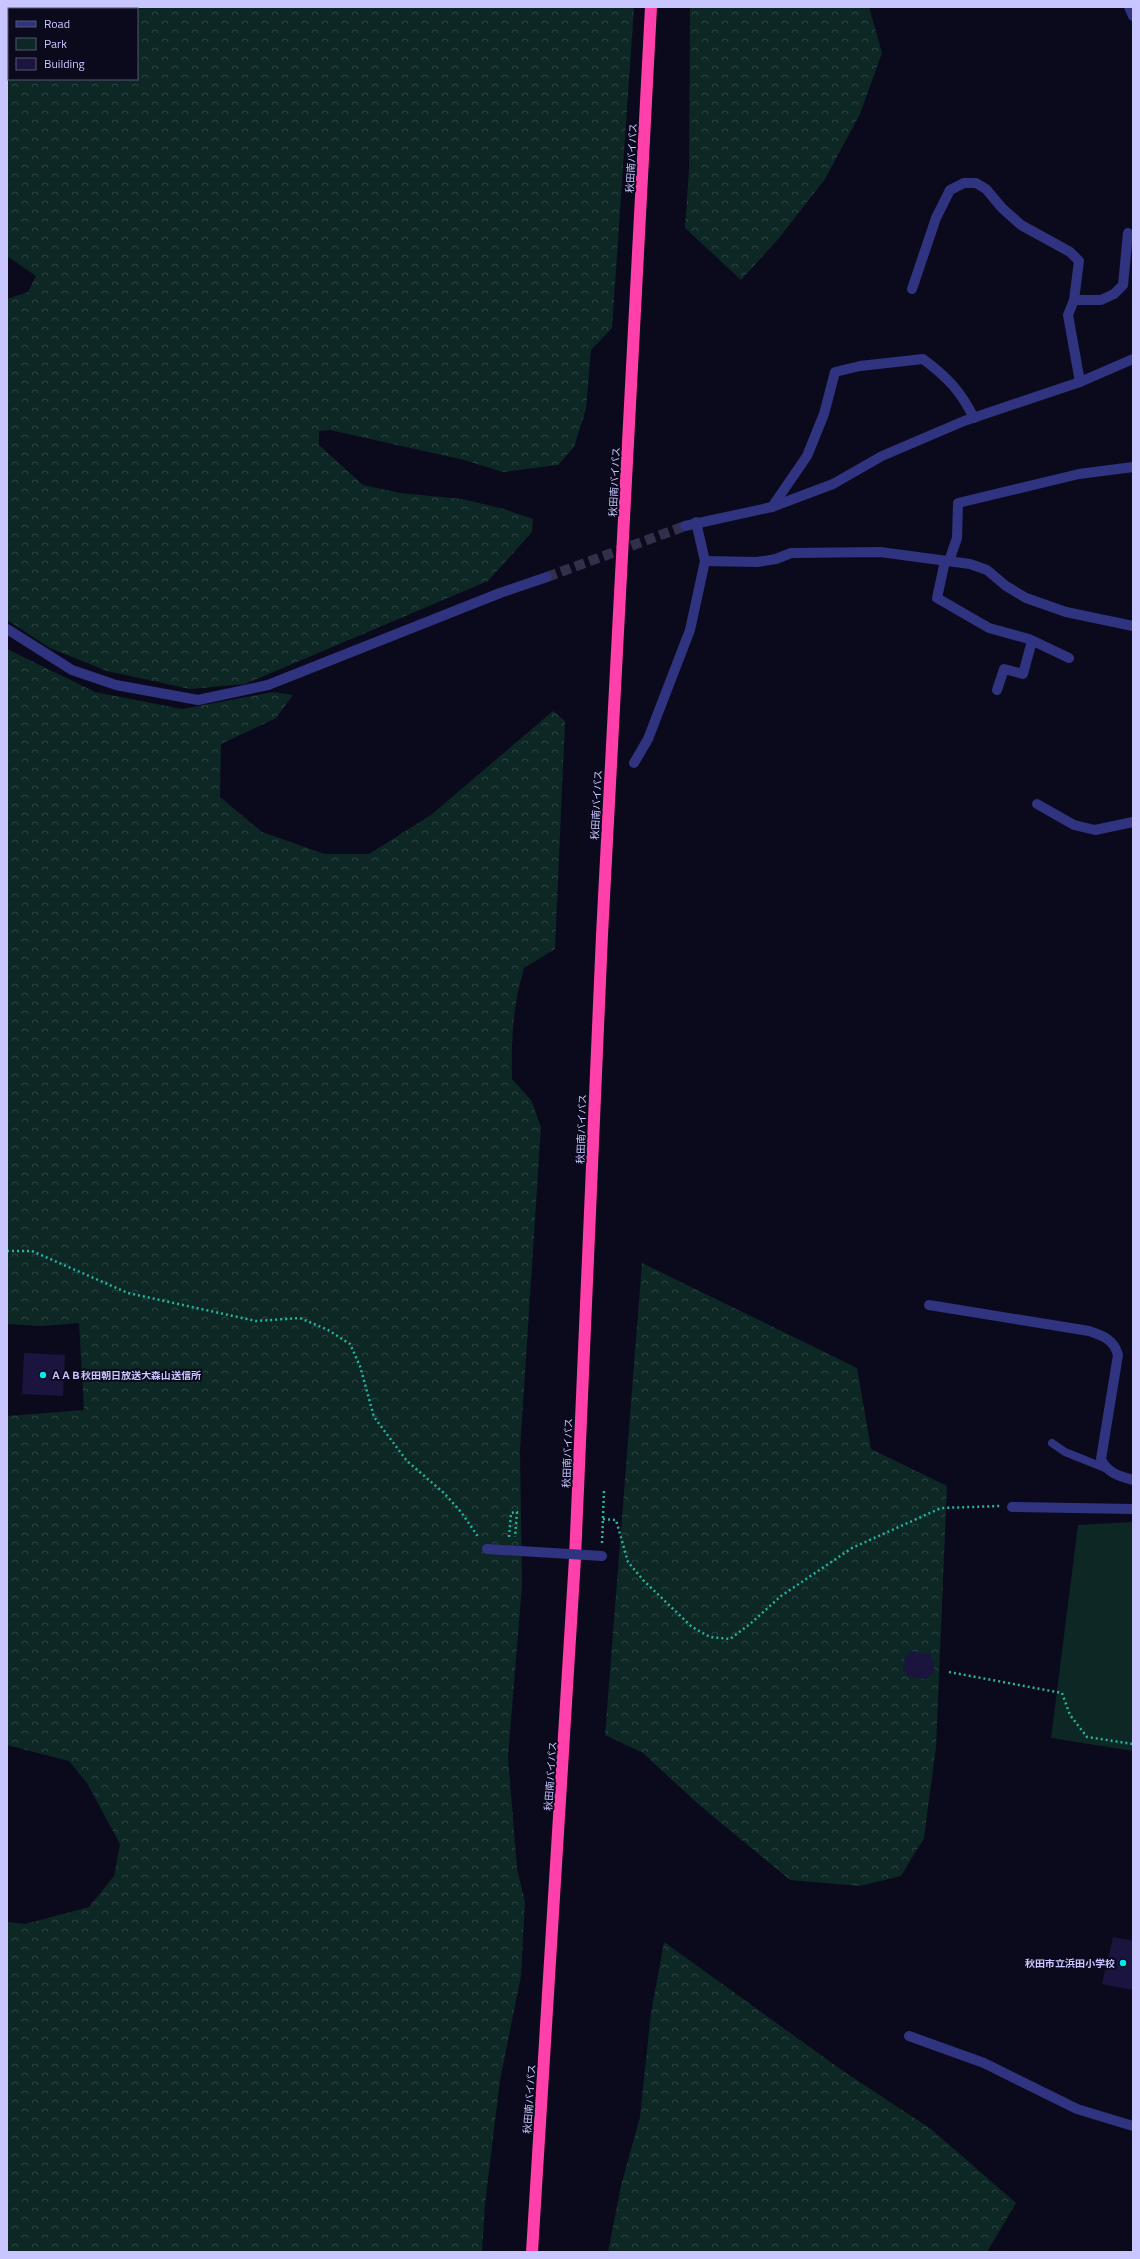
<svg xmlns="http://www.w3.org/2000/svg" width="1140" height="2259" font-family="'Titillium Web','Noto Sans JP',sans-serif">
	<defs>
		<pattern id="forest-crowns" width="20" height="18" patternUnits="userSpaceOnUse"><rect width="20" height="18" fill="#0c2724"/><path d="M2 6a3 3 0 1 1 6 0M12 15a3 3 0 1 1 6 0" fill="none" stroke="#2e4545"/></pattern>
	</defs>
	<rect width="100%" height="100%" fill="#0b0a1d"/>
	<path fill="#0c2724" d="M1133,1522V1751L1051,1738L1078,1525Z"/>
	<g fill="url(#forest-crowns)" fill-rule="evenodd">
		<path d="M7,7H634L612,328L591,350L586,409L574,447L558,465L503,472L464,460L330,430L319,431V445L363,485L400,493L462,499L504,509L533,519L532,532L488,581L245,684L190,689L107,671L50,648L7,620V299L28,292L36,276L7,256ZM9,9H137V79H9Z"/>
		<path d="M690,7H869L882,53L860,114L825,179L780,237L741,280L685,228L689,170Z"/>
		<path d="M7,649L95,692L182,709L273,692L293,695L276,718L221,744L220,797L262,832L325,854H369L431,815L553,711L565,721L555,949L524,968C513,1005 511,1039 512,1079L531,1100L541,1127L520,1450L522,1585L508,1757L517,1868L525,1902L521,1976L500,2080L485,2204L482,2252H7V1922L25,1924L89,1907L114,1876L120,1844L87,1783L69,1761L7,1745V1416L84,1410L79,1323L41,1326L7,1324Z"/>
		<path d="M642,1263L857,1368L871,1449L947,1486L936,1747L924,1838L901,1876L860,1886L790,1880L697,1803L643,1753L605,1735Z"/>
		<path d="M664,1942L843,2071L931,2129L1016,2203L987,2252H608L621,2186L640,2117L651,2013Z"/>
	</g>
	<g fill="#1a143f">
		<path d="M24,1353L65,1355L63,1396L22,1394Z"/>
		<path d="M909,1651L931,1654V1661H935L933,1675L929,1674L928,1679L906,1676L907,1671H903L905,1655H909Z"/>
		<path d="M1113,1937L1133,1941V1990L1102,1984Z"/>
	</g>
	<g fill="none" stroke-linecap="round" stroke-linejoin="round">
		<path stroke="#312f4a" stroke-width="10" stroke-dasharray="10 5" stroke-linecap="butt" d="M547,577L685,526"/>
		<g stroke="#22b6a2" stroke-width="2.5" stroke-dasharray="2 3" stroke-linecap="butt">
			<path d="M7,1251H32L128,1293L256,1321L300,1318L328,1330L350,1344L360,1366L374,1417L407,1461L444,1493L461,1512L479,1538"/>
			<path d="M603,1519L616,1520L628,1562L644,1581L692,1627L710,1637L730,1639L750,1624L781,1596L852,1548L941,1508L1000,1506"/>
			<path d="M509,1537L511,1513L517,1512L515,1537"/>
			<path d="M602,1543L604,1490"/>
			<path d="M949,1672L1062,1693L1070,1715L1087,1737L1133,1744"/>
		</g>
		<path stroke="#303380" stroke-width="8" d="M1052,1443L1065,1452L1105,1468"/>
		<g stroke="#303380" stroke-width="10">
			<path d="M1129,7L1133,16"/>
			<path d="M912,289L936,218L950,190L964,183H976L986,189L1002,208L1021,225L1070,252L1079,261L1074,300L1068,315L1080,382"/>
			<path d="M1074,300H1101L1114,294L1123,285L1128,233"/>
			<path d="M772,507L807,456L824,414L835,372L860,366L923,359C947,377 960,390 974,418"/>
			<path d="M685,526L772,507L833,484L882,456L964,421L1080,382L1133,359"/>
			<path d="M705,561L757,562L776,559L791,553L880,552L970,564L987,570L1006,586L1026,598L1066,612L1133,626"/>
			<path d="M945,561L937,598L989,628L1029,639L1069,658"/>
			<path d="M949,561L957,538L958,503L1079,474L1133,467"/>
			<path d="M7,629L72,670L116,685L198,700L268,685L500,593L547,577"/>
			<path d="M997,690L1004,669L1023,674L1032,641"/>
			<path d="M634,763L648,739L690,630L705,561L696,522"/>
			<path d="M1037,804L1074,825L1095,830L1133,822"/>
			<path d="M929,1305L1089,1331C1104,1336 1114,1340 1118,1355L1101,1459C1107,1473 1119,1476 1133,1480"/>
			<path d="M1012,1507L1133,1509"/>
			<path d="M909,2036L984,2063L1077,2109L1133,2126"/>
		</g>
		<path stroke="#ff40aa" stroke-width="12" d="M532,2252L575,1558L602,935L651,7"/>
		<path stroke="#303380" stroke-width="10" d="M487,1549L602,1556"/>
	</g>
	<g fill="#00eaf0" stroke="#0b0a1d" stroke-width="1.5">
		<circle cx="43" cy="1375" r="4"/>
		<circle cx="1123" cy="1963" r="4"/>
	</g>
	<g text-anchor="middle" stroke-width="4" stroke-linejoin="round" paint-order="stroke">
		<g font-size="10" fill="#c8c5ff" stroke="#0b0a1d">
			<text transform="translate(631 158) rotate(-87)" y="4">秋田南バイパス</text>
			<text transform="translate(614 482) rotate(-87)" y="4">秋田南バイパス</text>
			<text transform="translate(596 805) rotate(-87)" y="4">秋田南バイパス</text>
			<text transform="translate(581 1129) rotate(-88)" y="4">秋田南バイパス</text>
			<text transform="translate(567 1453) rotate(-88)" y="4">秋田南バイパス</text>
			<text transform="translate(550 1776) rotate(-86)" y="4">秋田南バイパス</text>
			<text transform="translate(529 2099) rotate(-86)" y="4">秋田南バイパス</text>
		</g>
		<g font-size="10" font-weight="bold" fill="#c8c5ff" stroke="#0b0a1d" text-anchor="start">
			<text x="51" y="1379">ＡＡＢ秋田朝日放送大森山送信所</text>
			<text x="1115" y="1967" text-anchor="end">秋田市立浜田小学校</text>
		</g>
	</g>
	<rect width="1140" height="2259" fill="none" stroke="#c8c5ff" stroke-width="16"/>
	<rect x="8" y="8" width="130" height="72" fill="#0b0a1d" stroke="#575577"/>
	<rect x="16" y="21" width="20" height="6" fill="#303380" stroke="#575577"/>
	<text x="44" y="28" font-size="12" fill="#c8c5ff">Road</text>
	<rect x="16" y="38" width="20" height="12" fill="#0c2724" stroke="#575577"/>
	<text x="44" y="48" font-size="12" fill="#c8c5ff">Park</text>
	<rect x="16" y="58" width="20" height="12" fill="#1a143f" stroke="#575577"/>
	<text x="44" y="68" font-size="12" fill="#c8c5ff">Building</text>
</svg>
